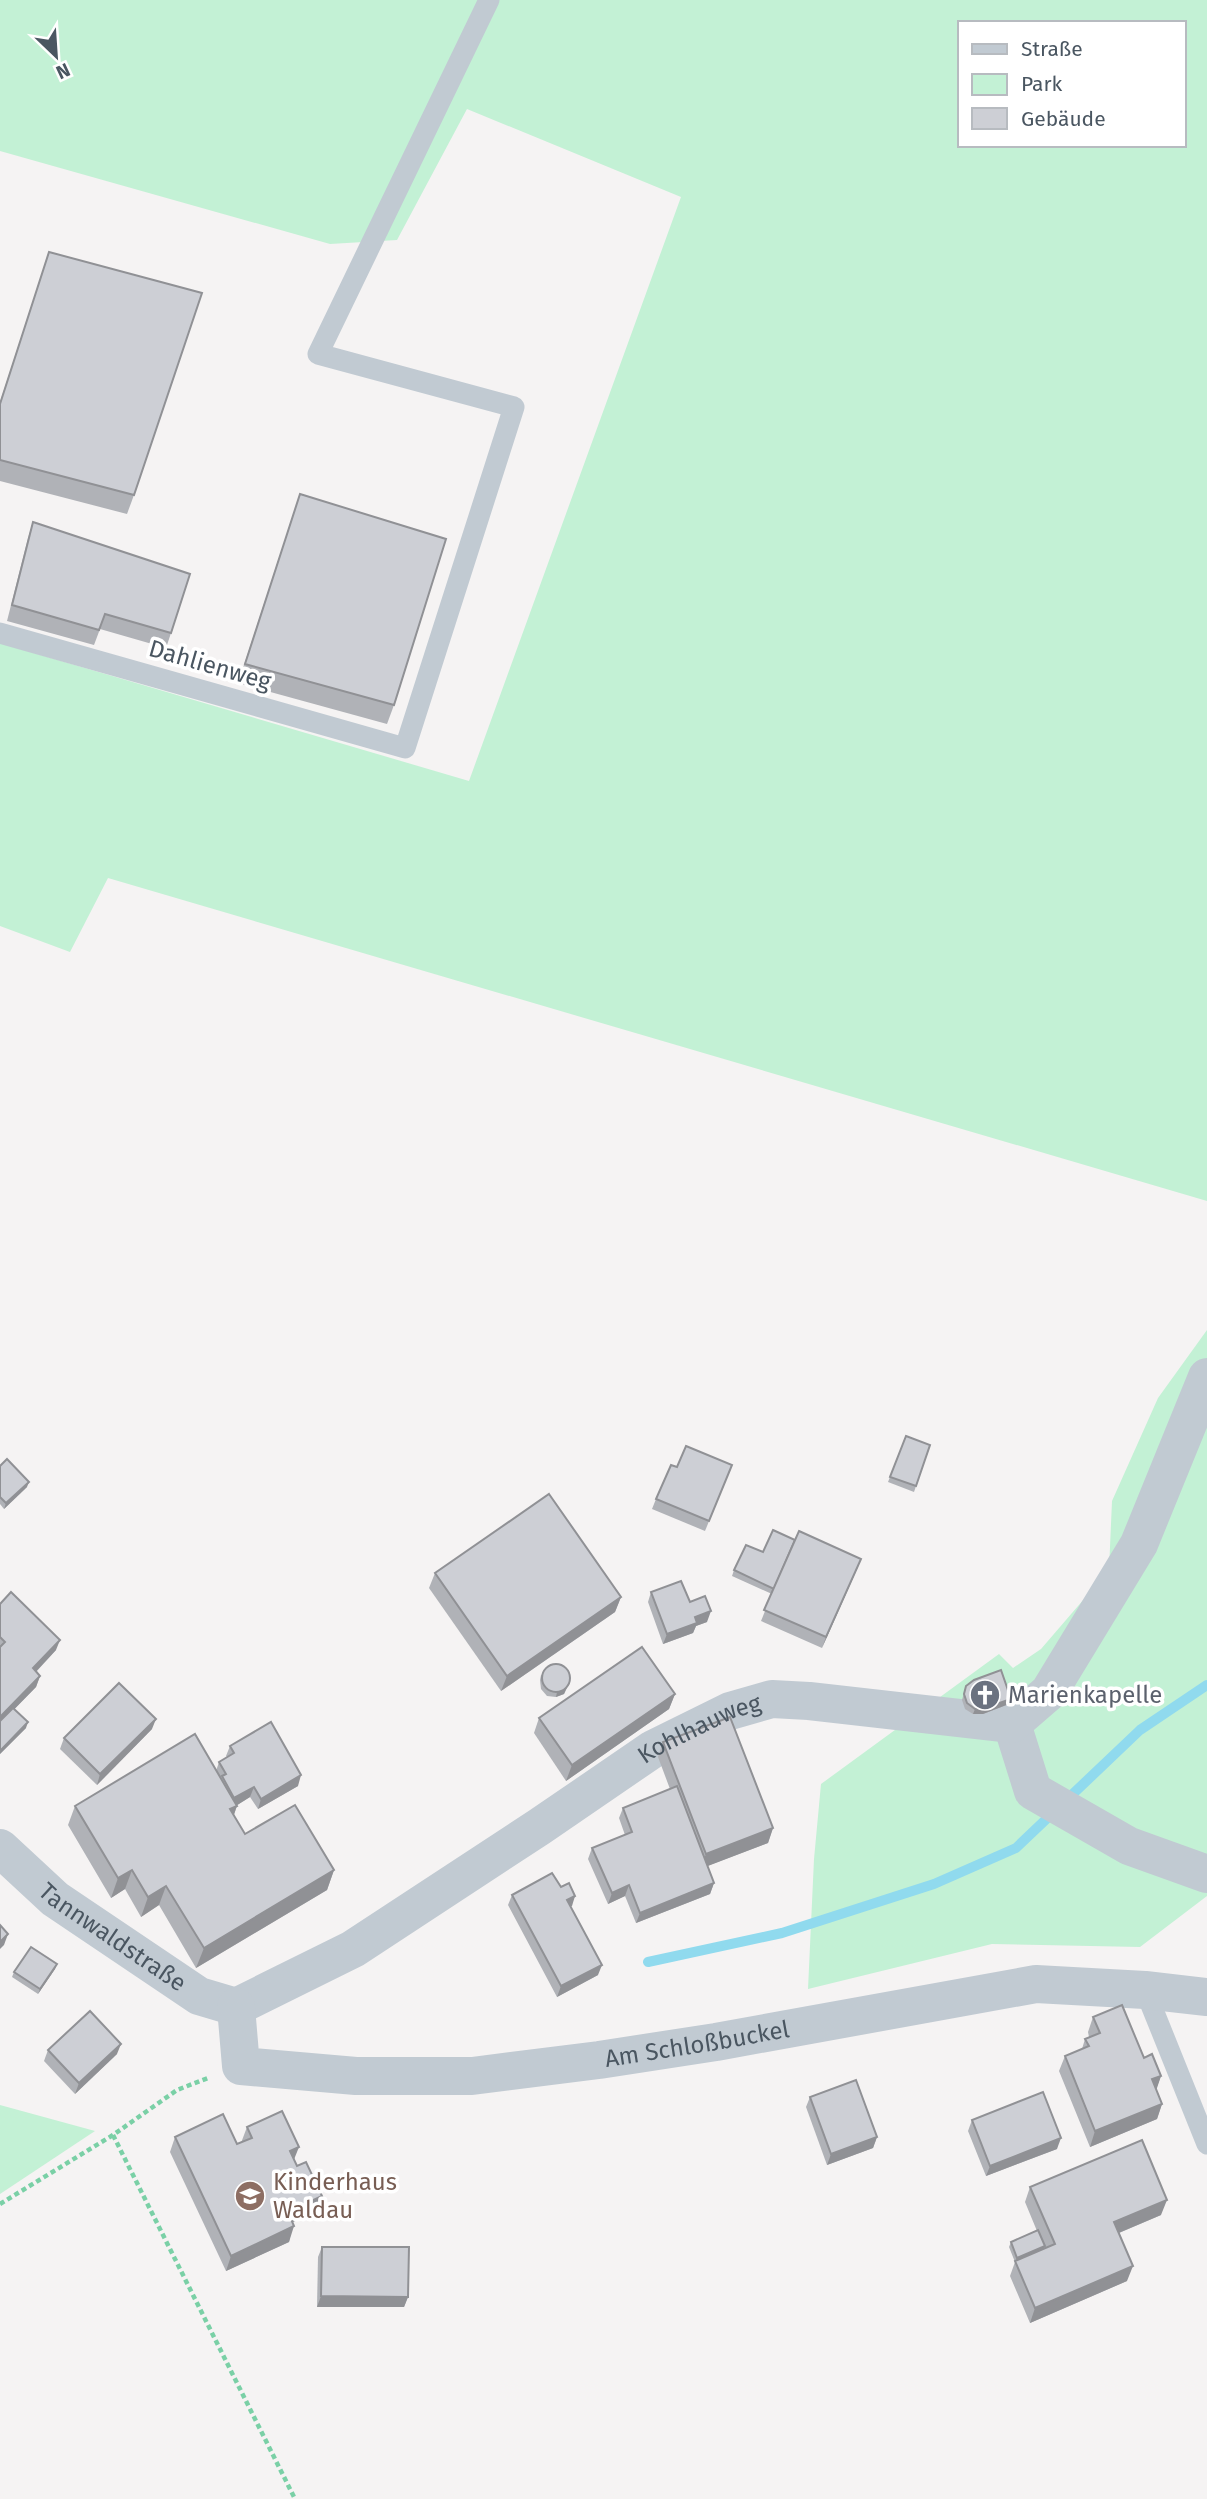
<svg xmlns="http://www.w3.org/2000/svg" width="1207" height="2499" font-family="'Fira Sans',sans-serif">
	<rect width="100%" height="100%" fill="#f5f3f3"/>
	<g fill="#c3f1d5" fill-rule="evenodd">
		<path d="M0,0H1207V1201L108,878L70,952L0,926V643L469,781L681,197L467,109L397,240L330,244L0,151ZM960,23H1184V145H960Z"/>
		<path d="M1207,1330V1896L1140,1947L992,1944L808,1989L814,1859L821,1784L999,1654L1013,1668L1041,1649L1109,1570L1112,1501L1158,1398Z"/>
		<path d="M0,2105L95,2131L0,2194Z"/>
	</g>
	<g fill="none" stroke-linecap="round" stroke-linejoin="round">
		<path stroke="#90daee" stroke-width="10" d="M648,1962L782,1933L934,1884L1016,1848L1140,1730L1207,1685"/>
		<g stroke="#7ad0a6" stroke-width="4.5" stroke-dasharray="5 3.5" stroke-linecap="butt">
			<path d="M113,2135L295,2499"/>
			<path d="M0,2204L113,2135L177,2090L208,2078"/>
		</g>
		<g stroke="#c1cad2" stroke-width="21">
			<path d="M0,633L405,748L514,407L318,354L489,0"/>
			<path d="M1145,1990L1207,2144"/>
		</g>
		<g stroke="#c1cad2" stroke-width="38">
			<path d="M1012,1724L1033,1791L1129,1846L1207,1874"/>
			<path id="s1" d="M0,1848L55,1899L199,1996L236,2007"/>
			<path id="s2" d="M236,2007L353,1949L539,1827L653,1749L730,1711L772,1699L809,1701L1012,1724L1049,1692L1139,1544L1207,1377"/>
			<path id="s3" d="M236,2007L241,2066L356,2076H472L599,2060L716,2042L1036,1984L1145,1990L1207,1997"/>
		</g>
	</g>
	<g fill="#b0b2b7">
		<path d="M49,252L134,495L127,514L0,481V402Z"/>
		<path d="M300,494L394,705L387,724L238,683Z"/>
		<path d="M33,522L171,633L166,648L100,629L94,645L7,621L28,538Z"/>
		<path d="M906,1436L930,1445L914,1492L888,1482Z"/>
		<path d="M732,1465L705,1531L652,1509L656,1499L677,1467Z"/>
		<path d="M0,1466L27,1487L4,1509L0,1504Z"/>
		<path d="M763,1552L857,1569L822,1648L761,1621L772,1594L732,1576L734,1570Z"/>
		<path d="M435,1573L621,1597L615,1612L501,1691L429,1588Z"/>
		<path d="M651,1592L690,1602L707,1622L696,1626L693,1633L663,1644L648,1602Z"/>
		<path d="M0,1604L56,1650L36,1672L40,1676L36,1687L14,1709L26,1728L0,1754Z"/>
		<path d="M541,1675L568,1686L564,1694L556,1697L547,1696L541,1689L540,1680Z"/>
		<path d="M966,1686L1009,1704L983,1714H973L965,1709L962,1700Z"/>
		<path d="M675,1694L669,1709L566,1781L534,1733L539,1718Z"/>
		<path d="M152,1729L97,1785L60,1749L64,1738Z"/>
		<path d="M663,1742L773,1828L768,1843L707,1866L714,1883L710,1894L636,1923L625,1896L608,1904L588,1859L592,1848L625,1835L619,1818L623,1808L670,1789L658,1757Z"/>
		<path d="M230,1746L298,1786L258,1809L250,1797L237,1805L234,1815L245,1834L334,1870L327,1890L196,1968L159,1905L141,1917L125,1889L111,1898L68,1825L75,1806L216,1771L219,1762L227,1757L226,1756Z"/>
		<path d="M561,1887L575,1896L570,1907L598,1975L557,1997L508,1905L512,1895Z"/>
		<path d="M57,1964L55,1969L38,1994L12,1977L14,1972Z"/>
		<path d="M1093,2017L1144,2058L1161,2076L1156,2089L1162,2104L1157,2119L1090,2147L1059,2071L1065,2056L1082,2049L1085,2039L1089,2037L1088,2032Z"/>
		<path d="M48,2050L117,2054L75,2094L44,2061Z"/>
		<path d="M810,2097L877,2137L873,2148L827,2165L806,2107Z"/>
		<path d="M972,2120L1057,2149L986,2176L968,2131Z"/>
		<path d="M247,2127L294,2160L297,2166L322,2196L316,2211L293,2222L289,2242L226,2271L170,2152L175,2137L237,2144L241,2143Z"/>
		<path d="M1030,2187L1161,2215L1119,2233L1127,2281L1030,2323L1010,2276L1015,2262L1009,2247L1011,2242L1037,2231L1025,2202Z"/>
		<path d="M322,2247L408,2297L404,2307H317L318,2257Z"/>
	</g>
	<g fill="#909195">
		<path d="M29,1482L27,1487L4,1509L6,1503Z"/>
		<path d="M861,1559L857,1569L822,1648L826,1637Z"/>
		<path d="M621,1597L615,1612L501,1691L507,1676Z"/>
		<path d="M711,1611L707,1622L696,1626L693,1633L663,1644L667,1634L695,1617Z"/>
		<path d="M60,1640L56,1650L29,1679L33,1668Z"/>
		<path d="M40,1676L36,1687L0,1724V1717Z"/>
		<path d="M570,1680L564,1694L556,1697L557,1692Z"/>
		<path d="M675,1694L669,1709L566,1781L572,1765Z"/>
		<path d="M1011,1699L1009,1704L983,1714H973L975,1709Z"/>
		<path d="M156,1719L152,1729L97,1785L100,1774Z"/>
		<path d="M28,1722L26,1728L0,1754V1751Z"/>
		<path d="M301,1775L298,1786L258,1809L261,1799Z"/>
		<path d="M254,1787L250,1797L231,1809L234,1798Z"/>
		<path d="M237,1806L230,1825V1809Z"/>
		<path d="M773,1828L768,1843L700,1869L706,1854Z"/>
		<path d="M132,1870L125,1889L111,1898L118,1878Z"/>
		<path d="M334,1870L327,1890L196,1968L204,1948Z"/>
		<path d="M714,1883L710,1894L636,1923L640,1913Z"/>
		<path d="M629,1885L625,1896L608,1904L612,1893Z"/>
		<path d="M166,1886L159,1905L141,1917L148,1897Z"/>
		<path d="M575,1896L572,1906L563,1910L567,1900Z"/>
		<path d="M8,1934L4,1945L0,1949V1942Z"/>
		<path d="M57,1964L55,1969L38,1994L40,1989Z"/>
		<path d="M602,1965L598,1975L557,1997L561,1986Z"/>
		<path d="M121,2044L117,2054L75,2094L79,2083Z"/>
		<path d="M1161,2076L1156,2091L1152,2079Z"/>
		<path d="M1162,2104L1157,2119L1090,2147L1095,2131Z"/>
		<path d="M877,2137L873,2148L827,2165L831,2154Z"/>
		<path d="M1061,2138L1057,2149L986,2176L990,2166Z"/>
		<path d="M299,2147L293,2162L290,2151Z"/>
		<path d="M322,2196L316,2211L282,2227L288,2212Z"/>
		<path d="M1167,2200L1161,2215L1109,2237L1114,2222Z"/>
		<path d="M294,2226L289,2242L226,2271L231,2256Z"/>
		<path d="M1045,2246L1043,2251L1015,2263L1017,2258Z"/>
		<path d="M1133,2266L1127,2281L1030,2323L1035,2308Z"/>
		<path d="M321,2296L408,2297L404,2307H317Z"/>
	</g>
	<g fill="#cdcfd5" stroke="#909195" stroke-width="2">
		<path d="M49,252L202,293L134,495L0,460V404Z"/>
		<path d="M300,494L446,539L394,705L245,664Z"/>
		<path d="M33,522L190,574L171,633L105,614L99,630L12,605Z"/>
		<path d="M906,1436L930,1445L916,1486L890,1477Z"/>
		<path d="M686,1446L732,1465L709,1521L656,1499L671,1465L677,1467Z"/>
		<path d="M7,1459L29,1482L6,1503L0,1497V1466Z"/>
		<path d="M549,1494L621,1597L507,1676L435,1573Z"/>
		<path d="M773,1530L795,1540L774,1589L734,1570L746,1545L763,1552Z"/>
		<path d="M799,1531L861,1559L826,1637L764,1610Z"/>
		<path d="M681,1581L690,1602L705,1596L711,1611L695,1617L697,1623L667,1634L651,1592Z"/>
		<path d="M11,1592L60,1640L33,1668L40,1676L0,1717V1647L5,1642L0,1637V1604Z"/>
		<path d="M642,1647L675,1694L572,1765L539,1718Z"/>
		<circle cx="556" cy="1678" r="14"/>
		<path d="M1001,1670L1011,1699L985,1708L975,1709L967,1703L964,1694L966,1686L974,1680Z"/>
		<path d="M119,1683L156,1719L100,1774L64,1738Z"/>
		<path d="M13,1708L28,1722L0,1751V1721Z"/>
		<path d="M730,1717L773,1828L706,1854L663,1742Z"/>
		<path d="M271,1722L301,1775L261,1799L254,1787L234,1798L222,1776L226,1774L219,1762L234,1753L230,1746Z"/>
		<path d="M195,1734L237,1806L230,1809L245,1834L295,1805L334,1870L204,1948L166,1886L148,1897L132,1870L118,1878L75,1806Z"/>
		<path d="M677,1786L714,1883L640,1913L629,1885L612,1893L592,1848L632,1832L623,1808Z"/>
		<path d="M552,1873L561,1887L569,1883L575,1896L567,1900L602,1965L561,1986L512,1895Z"/>
		<path d="M0,1925L8,1934L0,1942Z"/>
		<path d="M31,1947L57,1964L40,1989L14,1972Z"/>
		<path d="M1122,2005L1144,2058L1152,2054L1161,2076L1152,2079L1162,2104L1095,2131L1065,2056L1089,2046L1085,2039L1100,2033L1093,2017Z"/>
		<path d="M90,2011L121,2044L79,2083L48,2050Z"/>
		<path d="M856,2080L877,2137L831,2154L810,2097Z"/>
		<path d="M1043,2092L1061,2138L990,2166L972,2120Z"/>
		<path d="M282,2111L299,2147L290,2151L297,2166L306,2162L322,2196L288,2212L294,2226L231,2256L175,2137L223,2114L237,2144L252,2138L247,2127Z"/>
		<path d="M1142,2140L1167,2200L1114,2222L1133,2266L1035,2308L1015,2261L1055,2244L1030,2187Z"/>
		<path d="M1038,2230L1045,2246L1017,2258L1011,2242Z"/>
		<path d="M322,2247H409L408,2297L321,2296Z"/>
	</g>
	<defs>
		<g id="church-disc" transform="scale(1.575)"><circle r="9.5" fill="#6b7280" stroke="#fff"/><path d="M-1.2-6h2.4v3.5h3.3v2.4h-3.3V6h-2.4V-.1h-3.3v-2.4h3.3Z" fill="#fff"/></g>
		<g id="school-disc" transform="scale(1.575)"><circle r="9.5" fill="#8d6e63" stroke="#fff"/><path d="M0-5L7-2L0 1L-7-2ZM-4 1L0 2.5L4 1V4Q0 6-4 4Z" fill="#fff"/></g>
	</defs>
	<g fill-rule="evenodd">
		<use href="#church-disc" x="985" y="1695"/>
		<use href="#school-disc" x="250" y="2196"/>
	</g>
	<g text-anchor="middle" stroke-width="7" stroke-linejoin="round" paint-order="stroke">
		<g font-size="24" fill="#4a5661" stroke="#fff">
			<text transform="translate(210 665) rotate(16)" y="8">Dahlienweg</text>
			<text dy="8" stroke="none"><textPath href="#s2" startOffset="542">Kohlhauweg</textPath></text>
			<text dy="8" stroke="none"><textPath href="#s1" startOffset="144">Tannwaldstraße</textPath></text>
			<text dy="8" stroke="none"><textPath href="#s3" startOffset="518">Am Schloßbuckel</textPath></text>
		</g>
		<g font-size="24" fill="#5b616d" stroke="#fff" text-anchor="start">
			<text x="1008" y="1703">Marienkapelle</text>
		</g>
		<g font-size="24" fill="#785e54" stroke="#fff" text-anchor="start">
			<text x="273" y="2190">Kinderhaus<tspan x="273" dy="28">Waldau</tspan></text>
		</g>
	</g>
	<rect x="958" y="21" width="228" height="126" fill="#ffffff" stroke="#b7bbc0" stroke-width="2"/>
	<rect x="972" y="44" width="35" height="10" fill="#c1cad2" stroke="#b7bbc0" stroke-width="2"/>
	<text x="1021" y="56" font-size="21" fill="#4a5661">Straße</text>
	<rect x="972" y="74" width="35" height="21" fill="#c3f1d5" stroke="#b7bbc0" stroke-width="2"/>
	<text x="1021" y="91" font-size="21" fill="#4a5661">Park</text>
	<rect x="972" y="108" width="35" height="21" fill="#cdcfd5" stroke="#b7bbc0" stroke-width="2"/>
	<text x="1021" y="126" font-size="21" fill="#4a5661">Gebäude</text>
	<g transform="translate(56 56) rotate(155)" stroke="#ffffff" stroke-width="5" paint-order="stroke">
	<path d="M0-5L12 26L0 18L-12 26Z" fill="#4a5661"/>
	<text y="-10" font-size="19" font-weight="bold" text-anchor="middle" fill="#4a5661">N</text>
	</g>
</svg>
